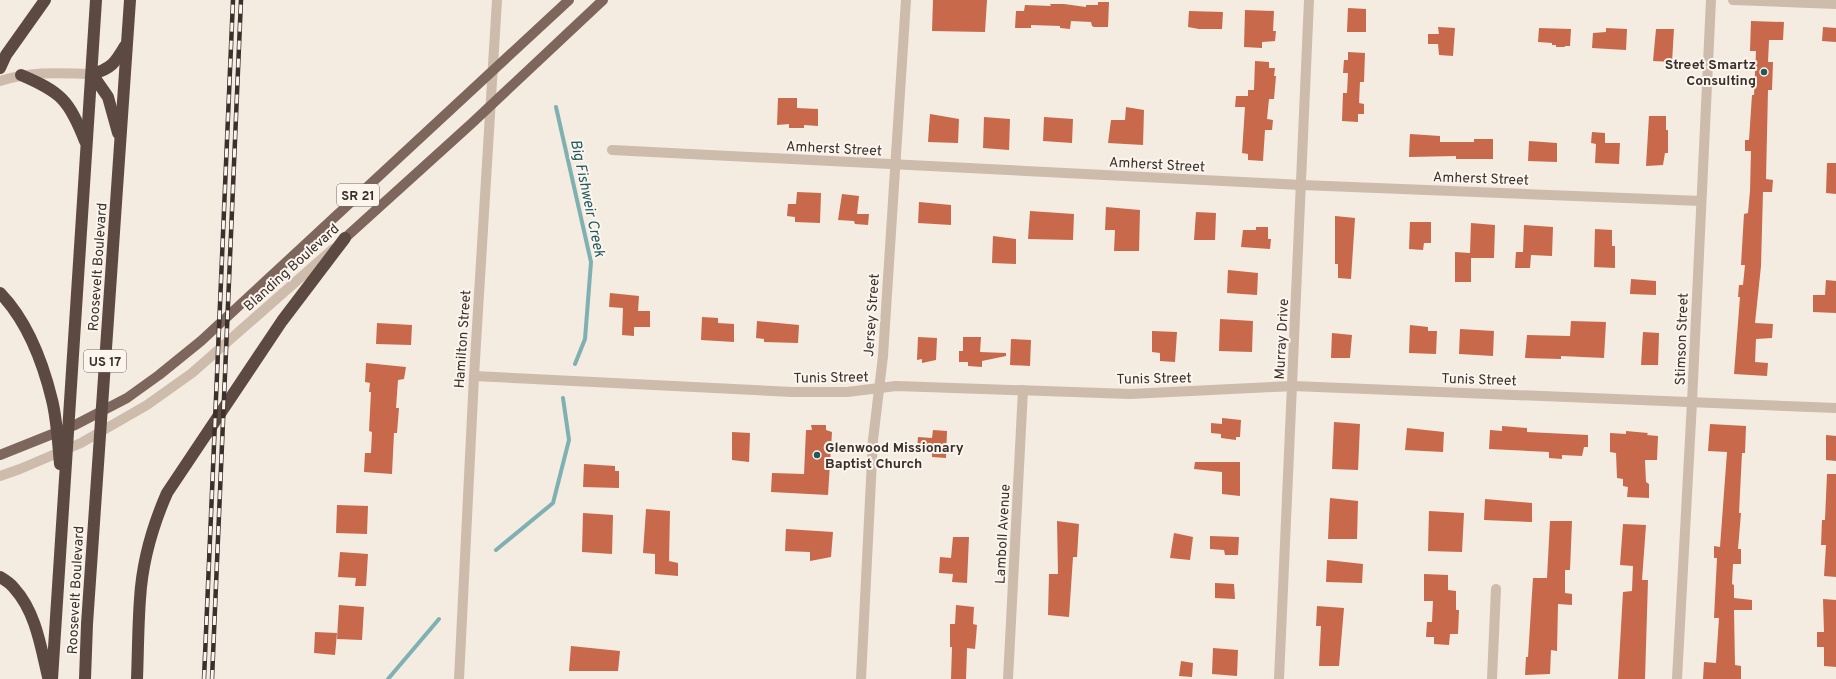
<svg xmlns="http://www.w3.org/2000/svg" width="1836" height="679" font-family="Overpass,sans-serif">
	<rect width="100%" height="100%" fill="#f4ebe1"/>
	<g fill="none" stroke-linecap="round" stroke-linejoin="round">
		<g stroke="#7fb0b2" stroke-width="4">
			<path d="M556,107L591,262L585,339L575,364"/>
			<path d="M496,550L553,503L569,440L563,398"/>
			<path d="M388,679L439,619"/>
		</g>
	</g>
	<g fill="#c8694b">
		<path d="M933,0H987L985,32L932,31Z"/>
		<path d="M1098,2H1109L1108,27H1094L1092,26L1091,22L1071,21L1070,29L1060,28V26L1031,25V28H1015L1016,11H1024L1025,5L1051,6L1050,4H1064L1086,7V5H1098Z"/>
		<path d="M1348,8L1366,9V32H1347Z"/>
		<path d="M1245,10L1274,11L1273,31H1276L1275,41L1262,42V48L1244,47Z"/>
		<path d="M1189,11L1223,12L1222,29H1199L1188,27Z"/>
		<path d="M1751,21L1784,22L1783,40H1769L1768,62H1773L1772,90H1768L1766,179L1773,180L1772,192H1763L1761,266L1755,323L1773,324L1772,338L1756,339L1755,362L1768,363L1767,376L1734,374L1740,297H1738L1739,285H1743L1745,265H1741L1744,214L1748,213L1750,191L1751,151H1745V140H1749L1752,95H1754L1756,51H1750Z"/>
		<path d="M1438,27L1455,28L1453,56L1439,55L1438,44H1428V34H1439Z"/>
		<path d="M1823,27L1836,28V42L1822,41Z"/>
		<path d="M1539,28L1571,29L1570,46H1565V47H1556V45H1552V43L1538,42Z"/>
		<path d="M1606,28L1627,29L1626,50L1592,48L1593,33L1606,32Z"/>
		<path d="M1656,29H1674L1672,62L1653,61Z"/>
		<path d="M1348,52L1365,53L1364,82H1360L1359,103L1364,104V114H1358V122L1342,121L1343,93H1347L1348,73H1343L1344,60H1348Z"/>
		<path d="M1255,61L1269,62V68H1275L1274,76H1276L1274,99H1269L1267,119L1273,120L1272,130H1265L1263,161L1248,160V154L1242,153L1245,107H1235L1236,96H1248V90H1254Z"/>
		<path d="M778,98H797V108L818,109V126L804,125V128H789V124L777,125Z"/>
		<path d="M1126,107L1144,110L1143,145L1108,143L1111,120H1125Z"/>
		<path d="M930,114L959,119L958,143L928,142Z"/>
		<path d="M1649,116H1666V130H1668V153H1665L1663,165L1646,166Z"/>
		<path d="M984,117L1010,119L1009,150L983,148Z"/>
		<path d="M1044,117L1073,119L1072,143L1043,141Z"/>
		<path d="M1592,132L1605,133V143H1620L1619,164L1595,163L1596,144L1591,143Z"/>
		<path d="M1410,134L1440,136V142H1474V139H1493V159H1456V156L1409,157Z"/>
		<path d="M1529,141L1557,143V162L1528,161Z"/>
		<path d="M1827,163H1836V194L1826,193Z"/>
		<path d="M797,192L821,193L820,223L795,222V217L787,216L788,204H796Z"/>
		<path d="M842,194L859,196L857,214H869L868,225L855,224L854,221L838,220Z"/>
		<path d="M919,202L951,205V225L918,223Z"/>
		<path d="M1106,207L1140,210L1139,251H1114L1115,230H1105Z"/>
		<path d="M1030,211L1074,214L1073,240L1028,239Z"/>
		<path d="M1196,212L1216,213L1215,240H1194Z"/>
		<path d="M1335,216L1355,218L1351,279L1338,278V264H1335Z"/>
		<path d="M1410,222H1431V243H1424L1423,250L1409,249Z"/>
		<path d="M1471,223L1495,225L1494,258H1471V282H1455V252L1470,253Z"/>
		<path d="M1524,225L1553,227L1552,256L1531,255L1530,268H1515L1516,252H1523Z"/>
		<path d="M1256,227H1268V239H1271L1270,249L1241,247L1243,230H1256Z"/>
		<path d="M1595,229L1612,230V246H1615V268L1594,267Z"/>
		<path d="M993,236L1016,239V264L992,263Z"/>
		<path d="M1228,270L1258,273L1257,295L1227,293Z"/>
		<path d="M1631,279L1656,281V295L1630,294Z"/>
		<path d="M1826,280L1836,281V313L1813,312V295H1825Z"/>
		<path d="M610,293L639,296L638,311H650V327H634V336L622,335L623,308L609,307Z"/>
		<path d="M702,317L718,318V323L734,324V342L701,340Z"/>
		<path d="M1220,319L1253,321L1252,352L1219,351Z"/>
		<path d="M757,321L799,325L798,343L764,342V339L756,338Z"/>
		<path d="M1571,321L1606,322L1604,358L1561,356V359L1525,358L1527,335L1570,336Z"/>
		<path d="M377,323L412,325L411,345L376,344Z"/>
		<path d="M1410,325L1428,327V331H1437L1436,354L1409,353Z"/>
		<path d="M1460,329L1494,331L1493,356L1459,354Z"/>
		<path d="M1152,331L1177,332L1175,362L1160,361V353L1152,352Z"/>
		<path d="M1643,332L1659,333L1658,365H1641Z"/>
		<path d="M1332,333L1352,335L1350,358H1331Z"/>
		<path d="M918,337L937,338L936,360L922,363V359L917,360Z"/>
		<path d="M963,337H981L980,352L1006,353V356L982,361V367L968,366V362H959V351H963Z"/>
		<path d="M1011,339L1031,340L1030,366L1010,365Z"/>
		<path d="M366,363L406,367L404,379L398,380L396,408H399L397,433H394L392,474L364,472L365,453H371L372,432L369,431L371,392H369L370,383L365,382Z"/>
		<path d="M1222,418L1241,420L1240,437H1236V440L1221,438V434L1211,433V423L1222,424Z"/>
		<path d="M1334,422L1360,424L1358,470L1332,469Z"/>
		<path d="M1710,424L1746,426L1745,453H1742L1739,513H1741L1738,549H1741V564H1733L1732,584L1734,585V598L1752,600V610H1734L1735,665L1741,666V679H1703L1704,662L1716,663L1719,618H1714L1717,558H1714V546L1720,547L1727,452L1708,451Z"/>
		<path d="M811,425H826V430L832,432L828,495L771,492L772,473L804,474L806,430H812Z"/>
		<path d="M1502,426L1527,428V432L1588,435V447H1584L1582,456L1562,455V459L1549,458V452L1489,449L1490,430L1502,431Z"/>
		<path d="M1407,428L1444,432L1443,452L1405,450Z"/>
		<path d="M933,430L947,431L946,458L932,457V450L917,449L918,437L932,438Z"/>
		<path d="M1626,431L1648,433L1647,435L1658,436L1657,460H1645L1646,482L1649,484V498L1627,497L1628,487L1623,486V479L1617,478L1616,453L1610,452V433L1626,434Z"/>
		<path d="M732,432L750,433L749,462L732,460Z"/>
		<path d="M1826,435L1836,436V461L1826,460Z"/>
		<path d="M1195,462H1240V496L1222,494V472L1194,469Z"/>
		<path d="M584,464L615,466V471H619V488L583,487Z"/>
		<path d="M1827,474H1836V577L1824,576L1826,545H1821L1822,520H1825Z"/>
		<path d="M1330,498L1358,501L1357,539H1328Z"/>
		<path d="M1485,499L1532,503V522L1484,520Z"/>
		<path d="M337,505L368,506L367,534L336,533Z"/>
		<path d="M646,509L670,511L669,561L678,563V576L655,574V554L643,553Z"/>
		<path d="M1429,511L1464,513L1462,552L1428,551Z"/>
		<path d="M583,513L613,515L612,554L582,552Z"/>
		<path d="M1057,521L1079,524L1077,557H1073L1069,617L1048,615L1049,574H1058Z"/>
		<path d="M1550,521H1572L1570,570H1565V593L1572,594V605L1558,604L1557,651L1551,650L1550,674L1525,675L1526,657H1528L1533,578H1547Z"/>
		<path d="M1623,524L1646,525L1642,580H1648L1645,679H1618L1623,592L1632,591L1633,566L1620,565Z"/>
		<path d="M786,529L833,532L831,557L810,561V552L785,551Z"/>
		<path d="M1174,533L1193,537L1190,560L1170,558Z"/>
		<path d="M1210,536L1239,537L1238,555H1225L1224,550L1210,549Z"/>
		<path d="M953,537H969L967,583L952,582L953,574L939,573L940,557L951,558Z"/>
		<path d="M340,552L368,554L366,586H355L356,578L338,577Z"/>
		<path d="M1327,560L1363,564L1362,583L1326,582Z"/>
		<path d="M1424,574L1448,575V590L1456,591V610H1459L1458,634H1450L1449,645L1434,644V637H1426L1427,622H1432L1433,601H1424Z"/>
		<path d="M1215,583L1234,584L1235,599L1215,598Z"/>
		<path d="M1823,599L1836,600V667L1824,666V647H1817V632H1824Z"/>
		<path d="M339,605L364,607L362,640L337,639Z"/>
		<path d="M956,605L974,607L973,624L977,625L975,649L967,648L966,679H951L952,647H950V624H955Z"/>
		<path d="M1317,606L1344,608L1339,666H1319L1321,626H1316Z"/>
		<path d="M315,632L337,633L335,655L314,653Z"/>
		<path d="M571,646L620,651L618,671H569Z"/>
		<path d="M1213,648L1238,650L1237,676L1212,674Z"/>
		<path d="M1181,661L1193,663L1192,677L1179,676Z"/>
	</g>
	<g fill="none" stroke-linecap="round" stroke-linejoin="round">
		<g stroke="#cdbbac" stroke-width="10">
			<path d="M1733,0L1836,4"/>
			<path d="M0,81C33,71 58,73 92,74"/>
			<path d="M612,150L1302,185L1701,201"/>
			<path d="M474,376L792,392H847L896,386L1130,394L1293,386L1836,408"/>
			<path d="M0,476L20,469L81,443L147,405L192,373L333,249"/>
			<path d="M459,679L474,376L497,0"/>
			<path d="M861,679L873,440L883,356L906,0"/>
			<path d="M1008,679L1023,390"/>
			<path d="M1279,679L1309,0"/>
			<path d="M1492,679L1496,589"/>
			<path d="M1677,679L1692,402L1711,0"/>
		</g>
		<g stroke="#7d675c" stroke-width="10">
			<path d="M345,238L471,124L603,0"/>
			<path d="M0,455L75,425L127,398L159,375L201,341L569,0"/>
		</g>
		<g stroke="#5c4a42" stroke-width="12">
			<path d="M0,68L6,55L45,0"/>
			<path d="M21,75C61,92 69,100 85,141"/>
			<path d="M118,133L108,97L92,74C111,69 115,63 125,46"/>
			<path d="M0,293C27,321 43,363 52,400C57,420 58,443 60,464"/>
			<path d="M0,577C5,580 11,584 14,588C36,612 41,648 48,677"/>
			<path d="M52,679L96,0"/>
			<path d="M85,679L87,624L130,0"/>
			<path d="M137,679C138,653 138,626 140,599C142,564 153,525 167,493L282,321L345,238"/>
		</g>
		<g stroke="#3b302b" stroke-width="4.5">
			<g id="rail">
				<path d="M204,679L233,0"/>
				<path d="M212,679L241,0"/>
			</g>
		</g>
		<use href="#rail" stroke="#fbf5ee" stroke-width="3" stroke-dasharray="9" stroke-linecap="butt"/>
	</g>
	<g fill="#1f5a5e" stroke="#fbf5ee" stroke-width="1.5">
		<circle cx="1764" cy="72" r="4"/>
		<circle cx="817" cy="455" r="4"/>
	</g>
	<g text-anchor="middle" stroke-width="4" stroke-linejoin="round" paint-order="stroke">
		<g fill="#fbf5ee" stroke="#756b66" stroke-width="1">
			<rect x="337" y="184" width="42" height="22" rx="3"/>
			<rect x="84" y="350" width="42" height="22" rx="3"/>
		</g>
		<g font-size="13" font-weight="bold" fill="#3b302b">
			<text x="358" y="200">SR 21</text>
			<text x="105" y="366">US 17</text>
		</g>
		<g font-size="14" font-weight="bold" fill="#3b302b" stroke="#fbf5ee" text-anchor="end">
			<text x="1756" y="69">Street Smartz<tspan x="1756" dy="16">Consulting</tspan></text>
			<text x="825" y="452" text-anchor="start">Glenwood Missionary<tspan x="825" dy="16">Baptist Church</tspan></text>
		</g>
		<g font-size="14" fill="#3b302b" stroke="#fbf5ee">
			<text transform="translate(834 148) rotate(3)" y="5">Amherst Street</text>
			<text transform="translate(1157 164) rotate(3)" y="5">Amherst Street</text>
			<text transform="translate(1481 178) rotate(2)" y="5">Amherst Street</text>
			<text transform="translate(97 267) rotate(-86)" y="5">Roosevelt Boulevard</text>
			<text transform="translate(291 267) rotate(-42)" y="5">Blanding Boulevard</text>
			<text transform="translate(871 315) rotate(-86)" y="5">Jersey Street</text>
			<text transform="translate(462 339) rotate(-86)" y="5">Hamilton Street</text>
			<text transform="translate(1281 339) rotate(-87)" y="5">Murray Drive</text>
			<text transform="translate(1681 339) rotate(-88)" y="5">Stimson Street</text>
			<text transform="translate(831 377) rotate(-1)" y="5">Tunis Street</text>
			<text transform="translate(1154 378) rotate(-1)" y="5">Tunis Street</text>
			<text transform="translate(1479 379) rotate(2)" y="5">Tunis Street</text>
			<text transform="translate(1002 534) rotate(-87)" y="5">Lamboll Avenue</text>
			<text transform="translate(75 590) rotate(-87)" y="5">Roosevelt Boulevard</text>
		</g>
		<g font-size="15" font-style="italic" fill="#1f5a5e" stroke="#fbf5ee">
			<text transform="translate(588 198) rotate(78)" y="5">Big Fishweir Creek</text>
		</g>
	</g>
</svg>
